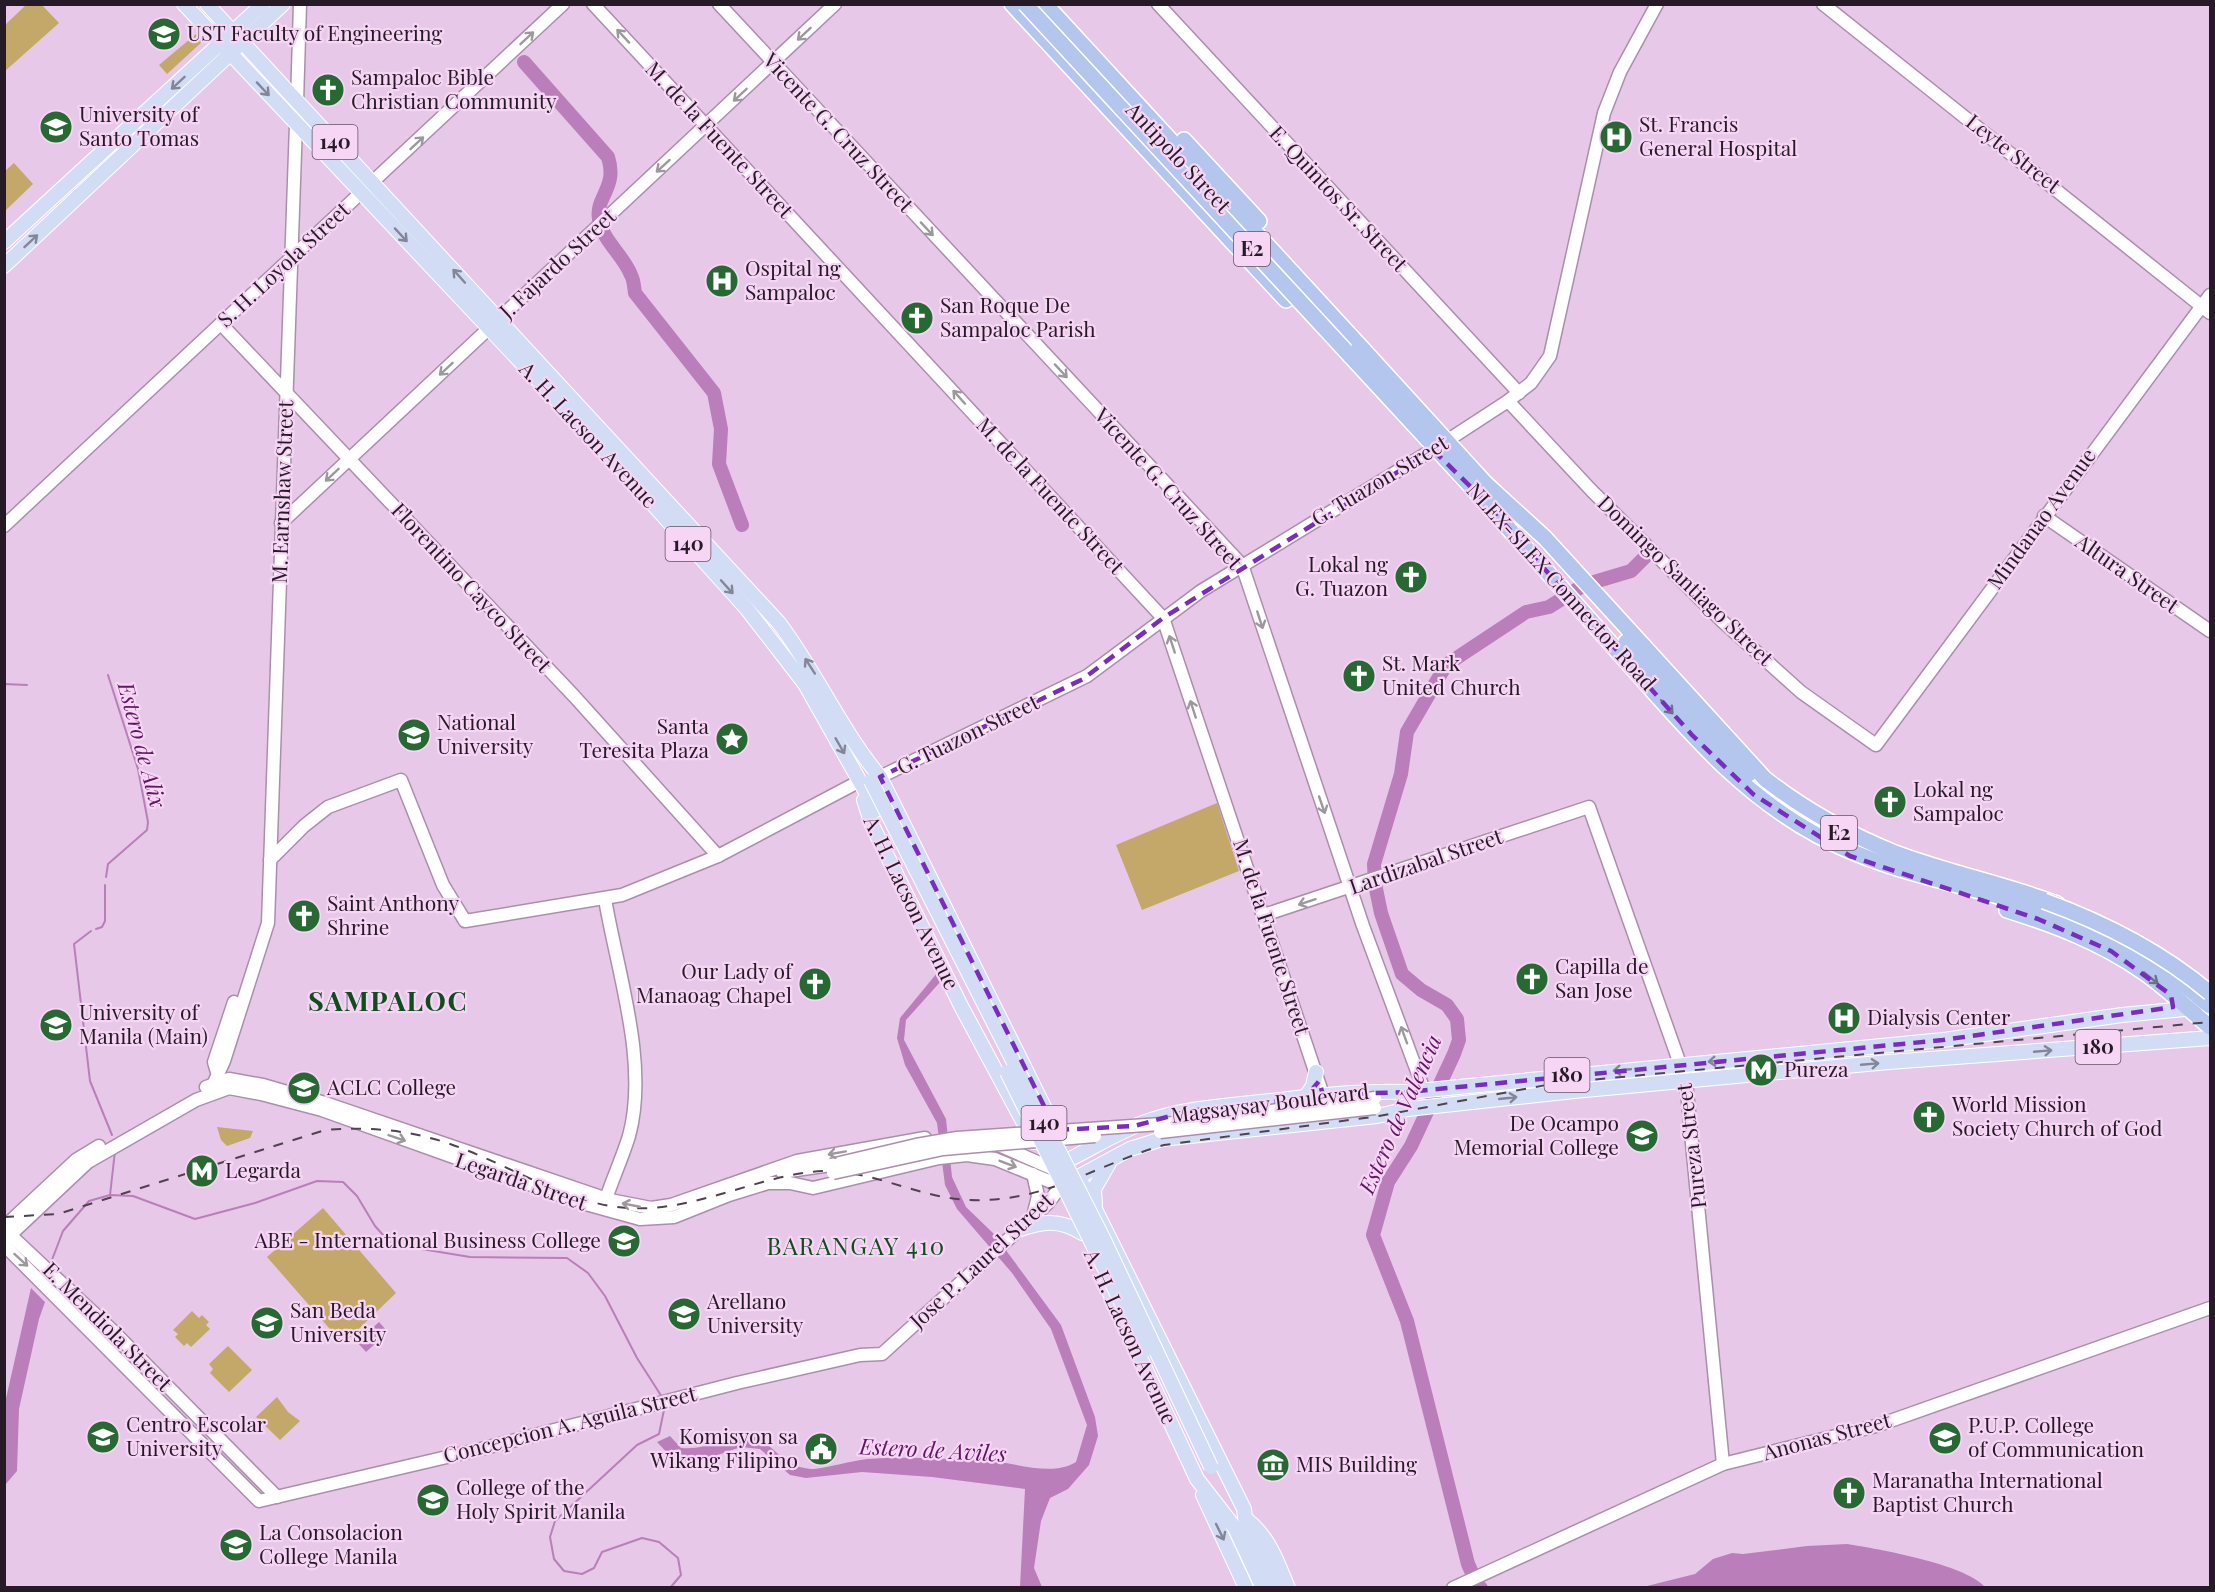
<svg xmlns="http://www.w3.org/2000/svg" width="2215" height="1592" font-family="'Playfair Display',serif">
	<rect width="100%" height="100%" fill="#e8c8e8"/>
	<g fill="#c3a86a">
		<path d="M27,4L42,5L59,23L5,71V25Z"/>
		<path d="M196,34L203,41L167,74L159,65Z"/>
		<path d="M14,163L33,184L5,211V171Z"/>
		<path d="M1217,803L1239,871L1142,910L1116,845Z"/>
		<path d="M217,1127L253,1131L250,1138L227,1146L221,1140Z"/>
		<path d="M323,1208L396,1293L343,1344L267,1257Z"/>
		<path d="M192,1311L199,1318L202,1315L209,1322L206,1325L210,1329L191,1347L187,1343L184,1346L175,1337L178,1334L173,1330Z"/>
		<path d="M228,1346L252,1370L229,1392L210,1373L213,1369L209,1364Z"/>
		<path d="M277,1397L288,1412L300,1421L280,1440L256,1417Z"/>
	</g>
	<g fill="#ba7eba">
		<path d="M937,973L942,980L906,1020L904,1040L946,1119L952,1177L966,1207L994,1234L1061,1325L1095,1417L1098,1436L1089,1465L1068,1489L1050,1498L1041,1521L1034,1568L1042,1587H1020L1025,1489L932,1477L862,1472L806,1478L790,1475L760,1449L741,1447L697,1462L674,1460L657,1442L670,1436L681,1448C711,1451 726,1433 747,1435C765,1436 777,1457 792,1464C797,1467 805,1468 810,1469C818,1470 855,1460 868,1459C906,1456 945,1459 982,1460C1012,1461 1050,1478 1076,1462L1087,1425L1051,1329L1012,1273L957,1209L945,1185L937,1123L905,1065L897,1038L900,1018Z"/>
		<path d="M31,1288L45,1302L39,1319L19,1409L17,1471L5,1485V1403Z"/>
		<path d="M379,1322L388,1332L366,1352L357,1342Z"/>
		<path d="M1847,1544C1878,1549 1965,1564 1985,1587H1643L1695,1574L1713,1559L1732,1553L1743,1554L1807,1546Z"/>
	</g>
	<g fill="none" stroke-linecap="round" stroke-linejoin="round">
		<g stroke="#ba7eba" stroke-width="2">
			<path d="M4,684L27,685"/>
			<path d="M106,877L108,864L147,830L148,822L138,769L108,675"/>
			<path d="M96,929L102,927L105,921V885"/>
			<path d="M91,931L74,944L90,1081L112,1135"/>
			<path d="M110,1195L115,1151"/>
			<path d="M50,1265L63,1231L89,1201L110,1195L133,1196L195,1219L255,1203L317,1181L343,1182L357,1196L375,1226L391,1244L470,1257L567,1258L588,1273L605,1296L637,1358L662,1397"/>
			<path d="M665,1405L659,1434L637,1445L555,1521L550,1537L554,1559L564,1571L582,1574L594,1568L602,1552L642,1538L659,1542L678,1558L681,1575L670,1588"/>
		</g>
		<g stroke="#ba7eba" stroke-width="14">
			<path d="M524,62L608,157C618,188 595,197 599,219C602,240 624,256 631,275C634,280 634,287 635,293L714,393L721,429L719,464L742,525"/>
			<path d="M1481,1588L1478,1586L1468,1564L1407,1321L1373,1235L1388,1182L1411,1146L1454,1054L1459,1040L1457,1019L1447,1005L1421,990L1402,974L1381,913L1375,884L1374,864L1401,774L1407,732L1446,665L1526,612L1549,607L1584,585L1631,571L1647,555"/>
		</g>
		<g stroke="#ac8eac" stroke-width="15">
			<g id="secondary">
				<path d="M593,4L1163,618L1323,1095"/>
				<path d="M719,4L1242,565L1363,926L1424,1090"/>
				<path d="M1158,4L1519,393"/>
				<path d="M1823,4L2210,313"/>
				<path d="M297,102L300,4"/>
				<path d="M221,324L574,696L718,856"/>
				<path d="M1508,401L1591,490L1722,621L1801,692L1876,745L2210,295"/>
				<path d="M2044,516L2210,631"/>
				<path d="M281,523L835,4"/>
				<path d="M4,526L563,4"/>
				<path d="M880,777L1087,676L1201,591L1442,444L1508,401L1531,383L1550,356L1604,113L1620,72L1657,4"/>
				<path d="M270,860L304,826L328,807L401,780L443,885L465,921L622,895L718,856L860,781"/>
				<path d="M1264,915L1589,807L1686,1081L1723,1464"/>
				<path d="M217,1072L214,1062L234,1002"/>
				<path d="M206,1087L229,1079L263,1085L325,1103L610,1200L651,1208L671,1205L797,1161L925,1138"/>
				<path d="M212,1087L224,1061L268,923L296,124"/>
				<path d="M994,1143L1051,1168"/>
				<path d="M782,1172L831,1165"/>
				<path d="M604,1205C611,1182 622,1159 629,1136C649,1063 617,971 605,899"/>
				<path d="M1033,1217L1038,1196L1033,1174"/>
				<path d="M4,1227L76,1160L99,1146"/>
				<path d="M6,1231L114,1332L277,1497"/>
				<path d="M4,1241L88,1162L196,1100L229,1088L261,1094L322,1110L582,1203L640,1219L674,1217L729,1195L768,1183H790L813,1188L939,1158L967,1155L995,1159L1061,1186"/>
				<path d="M4,1245L259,1501L481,1449L737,1383L860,1355L882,1354L1048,1203L1061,1186L1065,1175"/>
				<path d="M1453,1588L1723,1464L1876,1426L2210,1308"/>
			</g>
		</g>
		<g stroke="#fff" stroke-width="16">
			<g id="primary">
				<path d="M184,4L615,462L747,609L805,684L876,810"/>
				<path d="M207,4L779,623C816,672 841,730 880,777L1061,1141"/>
				<path d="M4,242L263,4"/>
				<path d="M4,266L283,4"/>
				<path d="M864,800L872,825L961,1006L1034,1142"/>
				<path d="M1305,1098L1313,1086L1316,1072"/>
				<path d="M1056,1166C1089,1151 1117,1131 1151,1120C1185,1108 1225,1106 1260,1102C1309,1097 1358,1090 1407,1092L1943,1040L2122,1015L2195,1008"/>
				<path d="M1067,1183L1130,1149L1162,1139L1377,1116L1408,1109L1574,1091L1889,1062L2210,1038"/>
				<path d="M1083,1185L1244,1509L1246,1525L1277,1588"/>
				<path d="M1095,1205L1094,1189L1109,1163"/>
				<path d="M1018,1230C1043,1221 1059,1219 1082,1233"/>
				<path d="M1106,1285L1197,1479L1235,1528L1263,1588"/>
				<path d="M1203,1495L1246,1588"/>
				<path d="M1246,1519C1269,1537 1277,1561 1288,1588"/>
			</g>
		</g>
		<g stroke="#fff" stroke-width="18">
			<g id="highway">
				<path d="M1012,4L1286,300"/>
				<path d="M1045,4L1359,345"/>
				<path d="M1184,140L1259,221"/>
				<path d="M1486,484L1545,538L1765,779C1805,810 1848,834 1895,853C1948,873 2004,884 2057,904"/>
				<path d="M1478,494C1528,550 1578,607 1628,663C1687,729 1738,792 1817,835C1888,874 1969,884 2044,910C2106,931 2160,964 2210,1006"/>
				<path d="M1626,642L1729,757L1749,774"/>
				<path d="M2007,910C2055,925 2100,942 2142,971C2166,987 2188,1009 2210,1027"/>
			</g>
		</g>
		<use href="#secondary" stroke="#fff" stroke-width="12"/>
		<use href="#primary" stroke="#d2ddf5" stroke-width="14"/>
		<use href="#highway" stroke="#b4c6ee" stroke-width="15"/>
		<path stroke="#514151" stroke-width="2" stroke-dasharray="10 10" stroke-linecap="butt" d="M4,1217L58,1214L325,1130C365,1127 402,1129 441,1141C499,1159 550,1195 610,1206C680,1218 742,1181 810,1172C865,1165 915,1198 970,1200C1045,1203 1095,1165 1164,1145L1379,1116L1557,1083L2210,1022"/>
		<g stroke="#ac8eac" stroke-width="15" stroke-linecap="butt">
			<g id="secondary-bridge">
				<path d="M1160,1132L1375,1108"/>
				<path d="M831,1165L916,1145L957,1138L1175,1123L1375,1098"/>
				<path d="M833,1173L943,1149L1095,1136"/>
			</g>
		</g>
		<g stroke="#fff" stroke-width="16" stroke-linecap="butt">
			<g id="primary-bridge">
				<path d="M871,781L1103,1238L1211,1467"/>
				<path d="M1007,1072L1145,1350"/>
			</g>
		</g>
		<g stroke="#fff" stroke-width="18" stroke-linecap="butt">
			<g id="highway-bridge">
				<path d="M1025,4L1478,494"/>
				<path d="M1359,345L1486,484"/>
				<path d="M2044,901C2105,923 2160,951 2210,993"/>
			</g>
		</g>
		<use href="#secondary-bridge" stroke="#fff" stroke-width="12"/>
		<use href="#primary-bridge" stroke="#d2ddf5" stroke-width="14"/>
		<use href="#highway-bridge" stroke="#b4c6ee" stroke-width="15"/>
	</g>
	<defs><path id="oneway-shaft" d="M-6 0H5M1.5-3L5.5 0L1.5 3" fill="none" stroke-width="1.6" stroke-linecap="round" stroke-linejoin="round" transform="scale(1.5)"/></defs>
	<g stroke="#9d989d">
		<use href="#oneway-shaft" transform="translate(804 34) rotate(137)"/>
		<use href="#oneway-shaft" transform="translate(623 36) rotate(-133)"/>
		<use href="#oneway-shaft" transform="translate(527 38) rotate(-43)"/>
		<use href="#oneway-shaft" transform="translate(740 95) rotate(137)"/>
		<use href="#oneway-shaft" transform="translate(417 143) rotate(-43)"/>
		<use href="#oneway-shaft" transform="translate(663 166) rotate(138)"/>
		<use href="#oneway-shaft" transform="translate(927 229) rotate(47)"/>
		<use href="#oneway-shaft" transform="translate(446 369) rotate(137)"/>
		<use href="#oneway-shaft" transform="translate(1061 371) rotate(47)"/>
		<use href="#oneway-shaft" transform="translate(959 397) rotate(-132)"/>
		<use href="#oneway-shaft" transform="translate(332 475) rotate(137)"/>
		<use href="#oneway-shaft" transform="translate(1260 620) rotate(72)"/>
		<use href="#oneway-shaft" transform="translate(1172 644) rotate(-108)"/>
		<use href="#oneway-shaft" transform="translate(1193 709) rotate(-108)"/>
		<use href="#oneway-shaft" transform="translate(1322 805) rotate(71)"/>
		<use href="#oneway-shaft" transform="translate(1307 902) rotate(162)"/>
		<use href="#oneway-shaft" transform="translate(1404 1035) rotate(-110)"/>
		<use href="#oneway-shaft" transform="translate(397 1138) rotate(19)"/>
		<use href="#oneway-shaft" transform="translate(837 1153) rotate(170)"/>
		<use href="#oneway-shaft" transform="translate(1008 1164) rotate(21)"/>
		<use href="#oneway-shaft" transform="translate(631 1205) rotate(-169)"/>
		<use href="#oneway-shaft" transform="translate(21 1260) rotate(42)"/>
	</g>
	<g stroke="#858598">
		<use href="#oneway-shaft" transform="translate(178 83) rotate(137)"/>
		<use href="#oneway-shaft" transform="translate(263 89) rotate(47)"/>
		<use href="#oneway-shaft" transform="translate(401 235) rotate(47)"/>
		<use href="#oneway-shaft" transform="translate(31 241) rotate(-43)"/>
		<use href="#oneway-shaft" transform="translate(459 276) rotate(-132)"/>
		<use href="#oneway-shaft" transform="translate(727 587) rotate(48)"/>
		<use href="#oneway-shaft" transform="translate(810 666) rotate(-123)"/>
		<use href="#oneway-shaft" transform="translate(840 746) rotate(60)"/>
		<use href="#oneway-shaft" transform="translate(2043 1051) rotate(-5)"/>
		<use href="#oneway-shaft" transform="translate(1717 1061) rotate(175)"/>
		<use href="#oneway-shaft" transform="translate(1870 1064) rotate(-5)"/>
		<use href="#oneway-shaft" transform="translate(1622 1070) rotate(175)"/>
		<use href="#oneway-shaft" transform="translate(1508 1098) rotate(-6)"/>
		<use href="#oneway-shaft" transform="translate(1220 1532) rotate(64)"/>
	</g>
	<g stroke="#6d708a">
		<use href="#oneway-shaft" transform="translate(1667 707) rotate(49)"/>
		<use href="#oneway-shaft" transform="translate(2151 978) rotate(39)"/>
	</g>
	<path fill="none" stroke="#7b2cbf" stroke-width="4.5" stroke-dasharray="12 8" stroke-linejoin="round" d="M1433,450L1478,494L1692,735L1753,794L1850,856L2038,919L2111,951L2171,995L2173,1007L1943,1040L1407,1092L1323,1095L1319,1081L1305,1098L1189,1111L1134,1126L1056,1130L880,777L1083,679L1163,618Z"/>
	<defs>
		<g id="university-disc" transform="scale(1.725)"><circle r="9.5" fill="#286933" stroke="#f6d5f5"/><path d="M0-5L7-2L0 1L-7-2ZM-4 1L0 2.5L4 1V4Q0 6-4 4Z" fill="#fff"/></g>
		<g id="church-disc" transform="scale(1.725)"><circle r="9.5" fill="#286933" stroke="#f6d5f5"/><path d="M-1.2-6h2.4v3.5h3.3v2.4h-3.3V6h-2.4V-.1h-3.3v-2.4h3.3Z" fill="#fff"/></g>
		<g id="hospital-disc" transform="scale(1.725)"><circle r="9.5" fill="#286933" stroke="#f6d5f5"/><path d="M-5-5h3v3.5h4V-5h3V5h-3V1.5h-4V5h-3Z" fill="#fff"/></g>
		<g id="sight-disc" transform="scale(1.725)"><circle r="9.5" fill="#286933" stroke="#f6d5f5"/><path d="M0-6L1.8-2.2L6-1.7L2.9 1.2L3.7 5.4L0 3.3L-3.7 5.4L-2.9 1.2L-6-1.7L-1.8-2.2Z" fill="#fff"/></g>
		<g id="metro-disc" transform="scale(1.725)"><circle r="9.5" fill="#286933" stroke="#f6d5f5"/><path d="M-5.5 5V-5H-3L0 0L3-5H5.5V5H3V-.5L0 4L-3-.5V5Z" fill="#fff"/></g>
		<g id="civic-disc" transform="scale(1.725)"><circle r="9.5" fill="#286933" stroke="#f6d5f5"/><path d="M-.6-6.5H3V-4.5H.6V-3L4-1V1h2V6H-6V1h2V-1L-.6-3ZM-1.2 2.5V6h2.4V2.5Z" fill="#fff"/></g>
		<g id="museum-disc" transform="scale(1.725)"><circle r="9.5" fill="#286933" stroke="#f6d5f5"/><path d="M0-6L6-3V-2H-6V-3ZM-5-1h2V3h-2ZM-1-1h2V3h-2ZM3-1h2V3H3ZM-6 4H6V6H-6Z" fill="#fff"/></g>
	</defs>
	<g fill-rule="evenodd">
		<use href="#university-disc" x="164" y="34"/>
		<use href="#church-disc" x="328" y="90"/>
		<use href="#university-disc" x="56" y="127"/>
		<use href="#hospital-disc" x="1616" y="137"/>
		<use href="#hospital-disc" x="722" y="281"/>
		<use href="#church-disc" x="917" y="318"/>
		<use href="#church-disc" x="1411" y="577"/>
		<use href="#church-disc" x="1359" y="676"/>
		<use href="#university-disc" x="414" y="735"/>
		<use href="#sight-disc" x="732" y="739"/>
		<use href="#church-disc" x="1890" y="802"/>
		<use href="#church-disc" x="304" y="916"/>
		<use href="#church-disc" x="1532" y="979"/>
		<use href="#church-disc" x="815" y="984"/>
		<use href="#hospital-disc" x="1844" y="1018"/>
		<use href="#university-disc" x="56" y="1025"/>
		<use href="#metro-disc" x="1761" y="1070"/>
		<use href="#university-disc" x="304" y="1088"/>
		<use href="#church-disc" x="1929" y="1117"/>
		<use href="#university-disc" x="1642" y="1136"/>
		<use href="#metro-disc" x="202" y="1171"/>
		<use href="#university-disc" x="624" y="1241"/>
		<use href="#university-disc" x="684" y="1314"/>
		<use href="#university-disc" x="267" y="1323"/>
		<use href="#university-disc" x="103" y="1437"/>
		<use href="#university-disc" x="1945" y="1438"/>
		<use href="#civic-disc" x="821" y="1449"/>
		<use href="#museum-disc" x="1273" y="1465"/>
		<use href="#church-disc" x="1849" y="1493"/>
		<use href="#university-disc" x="433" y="1500"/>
		<use href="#university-disc" x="236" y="1545"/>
	</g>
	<g text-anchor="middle" stroke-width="4.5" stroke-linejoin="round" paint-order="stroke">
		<g fill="#f6d5f5" stroke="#645264" stroke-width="1.5">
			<rect x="312.5" y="125" width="45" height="34" rx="4.5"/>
			<rect x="1234" y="232" width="36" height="34" rx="4.5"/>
			<rect x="665.5" y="527" width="45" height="34" rx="4.5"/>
			<rect x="1821" y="816" width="36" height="34" rx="4.5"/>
			<rect x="2075.5" y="1030" width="45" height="34" rx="4.5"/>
			<rect x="1544.5" y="1058" width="45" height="34" rx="4.5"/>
			<rect x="1021.5" y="1106" width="45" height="34" rx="4.5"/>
		</g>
		<g font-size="20" font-weight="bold" fill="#261a26">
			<text x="335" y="149">140</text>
			<text x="1252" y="256">E2</text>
			<text x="688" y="551">140</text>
			<text x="1839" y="840">E2</text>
			<text x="2098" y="1054">180</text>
			<text x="1567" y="1082">180</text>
			<text x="1044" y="1130">140</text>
		</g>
		<g font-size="21" fill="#261a26" stroke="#f6d5f5" text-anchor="start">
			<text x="187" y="41">UST Faculty of Engineering</text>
			<text x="351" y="85">Sampaloc Bible<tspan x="351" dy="24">Christian Community</tspan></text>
			<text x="79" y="122">University of<tspan x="79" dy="24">Santo Tomas</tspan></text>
			<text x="1639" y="132">St. Francis<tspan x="1639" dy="24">General Hospital</tspan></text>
			<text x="745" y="276">Ospital ng<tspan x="745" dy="24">Sampaloc</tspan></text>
			<text x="940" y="313">San Roque De<tspan x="940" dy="24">Sampaloc Parish</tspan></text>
			<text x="1388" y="572" text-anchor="end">Lokal ng<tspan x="1388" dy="24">G. Tuazon</tspan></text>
			<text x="1382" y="671">St. Mark<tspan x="1382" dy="24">United Church</tspan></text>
			<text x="437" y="730">National<tspan x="437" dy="24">University</tspan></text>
			<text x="709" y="734" text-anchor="end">Santa<tspan x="709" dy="24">Teresita Plaza</tspan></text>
			<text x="1913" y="797">Lokal ng<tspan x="1913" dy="24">Sampaloc</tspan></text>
			<text x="327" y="911">Saint Anthony<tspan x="327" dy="24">Shrine</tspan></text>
			<text x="1555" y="974">Capilla de<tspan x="1555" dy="24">San Jose</tspan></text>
			<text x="792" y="979" text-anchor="end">Our Lady of<tspan x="792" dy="24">Manaoag Chapel</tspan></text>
			<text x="79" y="1020">University of<tspan x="79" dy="24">Manila (Main)</tspan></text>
			<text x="1867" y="1025">Dialysis Center</text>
			<text x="1784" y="1077">Pureza</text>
			<text x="327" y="1095">ACLC College</text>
			<text x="1952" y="1112">World Mission<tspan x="1952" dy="24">Society Church of God</tspan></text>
			<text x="1619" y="1131" text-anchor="end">De Ocampo<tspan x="1619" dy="24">Memorial College</tspan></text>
			<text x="225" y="1178">Legarda</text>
			<text x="601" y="1248" text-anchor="end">ABE - International Business College</text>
			<text x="707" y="1309">Arellano<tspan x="707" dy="24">University</tspan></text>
			<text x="290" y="1318">San Beda<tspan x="290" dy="24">University</tspan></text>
			<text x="126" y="1432">Centro Escolar<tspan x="126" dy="24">University</tspan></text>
			<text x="1968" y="1433">P.U.P. College<tspan x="1968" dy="24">of Communication</tspan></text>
			<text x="798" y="1444" text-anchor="end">Komisyon sa<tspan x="798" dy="24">Wikang Filipino</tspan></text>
			<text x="1296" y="1472">MIS Building</text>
			<text x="1872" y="1488">Maranatha International<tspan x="1872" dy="24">Baptist Church</tspan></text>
			<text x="456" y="1495">College of the<tspan x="456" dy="24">Holy Spirit Manila</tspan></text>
			<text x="259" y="1540">La Consolacion<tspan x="259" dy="24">College Manila</tspan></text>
		</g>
		<g font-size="21" fill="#261a26" stroke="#f6d5f5">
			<text transform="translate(838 133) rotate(47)" y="7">Vicente G. Cruz Street</text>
			<text transform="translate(719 140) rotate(47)" y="7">M. de la Fuente Street</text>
			<text transform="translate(2013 154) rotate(38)" y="7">Leyte Street</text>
			<text transform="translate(1178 158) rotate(47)" y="7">Antipolo Street</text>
			<text transform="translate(1338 199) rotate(47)" y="7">E. Quintos Sr. Street</text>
			<text transform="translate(558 264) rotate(-43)" y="7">J. Fajardo Street</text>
			<text transform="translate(284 265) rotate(-43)" y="7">S. H. Loyola Street</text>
			<text transform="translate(588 435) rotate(47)" y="7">A. H. Lacson Avenue</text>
			<text transform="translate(1380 481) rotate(-31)" y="7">G. Tuazon Street</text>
			<text transform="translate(1168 489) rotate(48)" y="7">Vicente G. Cruz Street</text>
			<text transform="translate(283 492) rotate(-88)" y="7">M. Earnshaw Street</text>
			<text transform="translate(1050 496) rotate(47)" y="7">M. de la Fuente Street</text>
			<text transform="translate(2042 519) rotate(-54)" y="7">Mindanao Avenue</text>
			<text transform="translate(2127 574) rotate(35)" y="7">Altura Street</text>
			<text transform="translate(1685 581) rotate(44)" y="7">Domingo Santiago Street</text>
			<text transform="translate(1561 587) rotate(48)" y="7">NLEX-SLEX Connector Road</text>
			<text transform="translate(471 588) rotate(47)" y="7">Florentino Cayco Street</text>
			<text transform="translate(968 735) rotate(-26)" y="7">G. Tuazon Street</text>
			<text transform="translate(1426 862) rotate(-19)" y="7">Lardizabal Street</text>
			<text transform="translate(911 903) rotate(64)" y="7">A. H. Lacson Avenue</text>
			<text transform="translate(1271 937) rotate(72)" y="7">M. de la Fuente Street</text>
			<text transform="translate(1270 1104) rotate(-7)" y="7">Magsaysay Boulevard</text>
			<text transform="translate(1692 1146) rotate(-97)" y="7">Pureza Street</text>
			<text transform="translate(521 1182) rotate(19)" y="7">Legarda Street</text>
			<text transform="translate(982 1261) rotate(-43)" y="7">Jose P. Laurel Street</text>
			<text transform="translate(107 1327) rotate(45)" y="7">E. Mendiola Street</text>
			<text transform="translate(1130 1337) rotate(65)" y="7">A. H. Lacson Avenue</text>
			<text transform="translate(570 1425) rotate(-14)" y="7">Concepcion A. Aguila Street</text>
			<text transform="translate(1827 1437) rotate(-15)" y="7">Anonas Street</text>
		</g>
		<g font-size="22" font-style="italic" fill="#5f1662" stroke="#f6d5f5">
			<text transform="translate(142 745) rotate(75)" y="8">Estero de Alix</text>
			<text transform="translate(1400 1114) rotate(-66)" y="8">Estero de Valencia</text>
			<text transform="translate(933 1450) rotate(3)" y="8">Estero de Aviles</text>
		</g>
		<g font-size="24" letter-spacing="1.5" fill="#0f4d1d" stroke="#f6d5f5">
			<text x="856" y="1255">BARANGAY 410</text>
		</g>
		<g font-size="27" font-weight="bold" letter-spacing="1.5" fill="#0f4d1d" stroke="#f6d5f5">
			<text x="388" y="1011">SAMPALOC</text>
		</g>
	</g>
	<rect width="2215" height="1592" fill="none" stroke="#261a26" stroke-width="12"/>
</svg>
